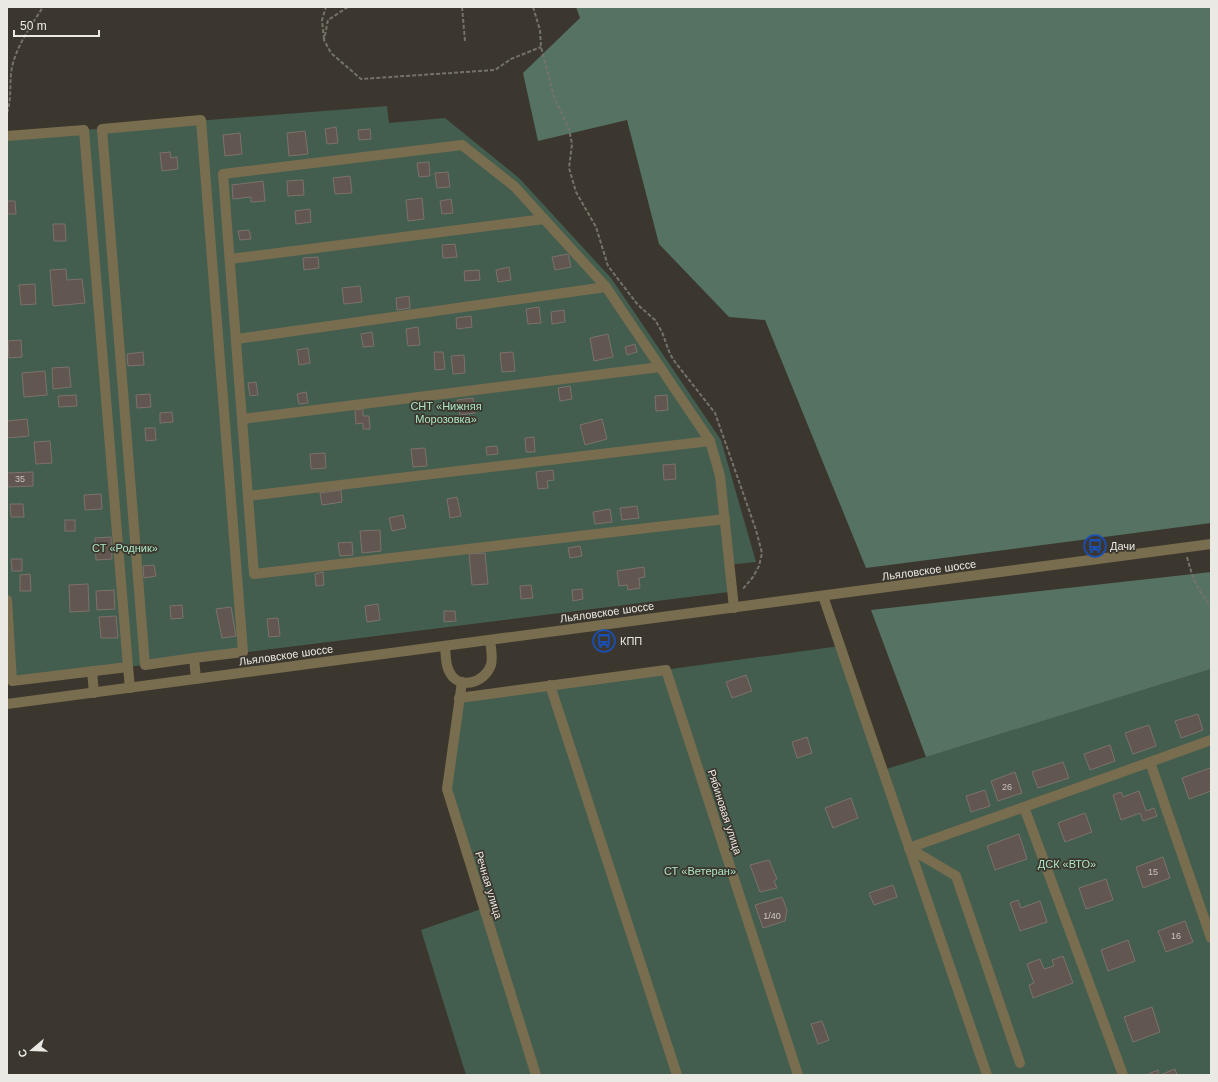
<svg xmlns="http://www.w3.org/2000/svg" width="1218" height="1082" font-family="Arial,sans-serif">
	<rect width="100%" height="100%" fill="#3b372e"/>
	<g fill="#435e4f">
		<path d="M387,106L389,123L445,118L519,178L611,278L721,440L756,562L726,565L729,592L7,682V136Z"/>
		<path d="M840,646L883,770L1211,669V1075H466L421,930L484,908L447,789L459,698Z"/>
	</g>
	<g fill="#557262">
		<path d="M576,7H1211V523L866,568L765,320L729,317L659,244L627,120L538,141L523,73L580,18Z"/>
		<path d="M1211,572V669L926,757L871,610Z"/>
	</g>
	<g fill="#615750" stroke="#7c726b">
		<path d="M336,127L338,143L327,144L325,129Z"/>
		<path d="M370,129L371,139L359,140L358,130Z"/>
		<path d="M305,131L308,154L289,156L287,133Z"/>
		<path d="M240,133L242,154L225,156L223,135Z"/>
		<path d="M170,152L171,158L177,157L178,169L162,171L160,153Z"/>
		<path d="M429,162L430,176L419,177L417,163Z"/>
		<path d="M448,172L450,187L437,188L435,173Z"/>
		<path d="M350,176L352,193L335,194L333,178Z"/>
		<path d="M303,180L304,195L288,196L287,181Z"/>
		<path d="M263,181L265,201L251,202V197L233,199L232,185Z"/>
		<path d="M422,198L424,219L408,221L406,200Z"/>
		<path d="M451,199L453,213L442,214L440,201Z"/>
		<path d="M7,201H15L16,214H7Z"/>
		<path d="M310,209L311,222L296,224L295,211Z"/>
		<path d="M53,224H65L66,241H54Z"/>
		<path d="M249,230L251,239L240,240L238,231Z"/>
		<path d="M455,244L457,257L443,258L442,245Z"/>
		<path d="M568,254L571,267L555,270L552,257Z"/>
		<path d="M318,257L319,268L304,270L303,258Z"/>
		<path d="M509,267L511,280L498,282L496,270Z"/>
		<path d="M66,269L67,280L82,279L85,303L53,306L50,270Z"/>
		<path d="M479,270L480,280L465,281L464,271Z"/>
		<path d="M35,284L36,304L21,305L19,285Z"/>
		<path d="M360,286L362,302L344,304L342,288Z"/>
		<path d="M409,296L410,308L397,310L396,298Z"/>
		<path d="M539,307L541,323L528,324L526,309Z"/>
		<path d="M564,310L565,322L552,324L551,312Z"/>
		<path d="M471,316L472,327L457,329L456,318Z"/>
		<path d="M418,327L420,345L408,346L406,329Z"/>
		<path d="M372,332L374,346L363,347L361,334Z"/>
		<path d="M608,334L613,357L594,361L590,338Z"/>
		<path d="M21,340L22,357L9,358L8,341Z"/>
		<path d="M635,344L637,352L627,355L625,347Z"/>
		<path d="M308,348L310,363L299,365L297,350Z"/>
		<path d="M143,352L144,365L128,366L127,354Z"/>
		<path d="M434,352H443L445,369L435,370Z"/>
		<path d="M513,352L515,371L502,372L500,353Z"/>
		<path d="M464,355L465,373L453,374L451,356Z"/>
		<path d="M69,367L71,387L53,389L52,368Z"/>
		<path d="M45,371L47,395L24,397L22,373Z"/>
		<path d="M256,382L258,395L250,396L248,383Z"/>
		<path d="M570,386L572,399L560,401L558,388Z"/>
		<path d="M306,392L308,403L299,404L297,394Z"/>
		<path d="M150,394L151,407L137,408L136,395Z"/>
		<path d="M76,395L77,406L59,407L58,396Z"/>
		<path d="M667,395L668,410L656,411L655,396Z"/>
		<path d="M473,398L475,413L460,415L457,400Z"/>
		<path d="M363,409V416H369L370,429H363V423L356,424L355,410Z"/>
		<path d="M172,412L173,422L160,423V413Z"/>
		<path d="M27,419L29,436L7,438V421Z"/>
		<path d="M602,419L607,439L585,445L580,425Z"/>
		<path d="M145,428H155L156,440L146,441Z"/>
		<path d="M534,437L535,452H526L525,438Z"/>
		<path d="M50,441L52,463L36,464L34,442Z"/>
		<path d="M497,446L498,454L487,455L486,447Z"/>
		<path d="M425,448L427,466L413,467L411,449Z"/>
		<path d="M325,453L326,468L311,469L310,454Z"/>
		<path d="M675,464L676,479L664,480L663,465Z"/>
		<path d="M553,470L554,480L547,481L548,488L538,489L536,472Z"/>
		<path d="M33,472V486L8,487L7,473Z"/>
		<path d="M341,490L342,502L322,505L320,493Z"/>
		<path d="M101,494L102,509L85,510L84,495Z"/>
		<path d="M457,497L461,516L450,518L447,499Z"/>
		<path d="M10,504H23L24,517H11Z"/>
		<path d="M637,506L639,518L622,520L620,508Z"/>
		<path d="M610,509L612,522L595,524L593,512Z"/>
		<path d="M403,515L406,528L392,531L389,518Z"/>
		<rect x="65" y="520" width="10" height="11"/>
		<path d="M380,530L381,551L362,553L360,531Z"/>
		<path d="M111,537L112,559L96,560L95,538Z"/>
		<path d="M352,542L353,555L340,556L338,543Z"/>
		<path d="M580,546L582,556L570,558L568,548Z"/>
		<path d="M485,553L488,584L472,585L469,554Z"/>
		<path d="M11,559H22V571H12Z"/>
		<path d="M154,565L156,576L144,578L143,566Z"/>
		<path d="M644,567L645,577L639,578L640,588L628,590L627,585L619,586L617,571Z"/>
		<path d="M323,572L324,585L316,586L315,574Z"/>
		<path d="M30,574L31,591H20V575Z"/>
		<path d="M88,584L89,611L70,612L69,585Z"/>
		<path d="M531,585L533,598L521,599L520,586Z"/>
		<path d="M582,589L583,599L573,601L572,590Z"/>
		<path d="M114,590L115,609L97,610L96,591Z"/>
		<path d="M378,604L380,620L367,622L365,606Z"/>
		<path d="M182,605L183,618L171,619L170,606Z"/>
		<path d="M231,607L236,636L222,638L216,609Z"/>
		<path d="M444,611H455L456,621L444,622Z"/>
		<path d="M116,616L118,638H101L99,617Z"/>
		<path d="M278,618L280,636L269,637L267,619Z"/>
		<path d="M746,675L752,691L732,698L726,682Z"/>
		<path d="M1198,714L1203,730L1181,738L1175,721Z"/>
		<path d="M1149,725L1156,746L1133,754L1125,733Z"/>
		<path d="M807,737L812,753L797,758L792,742Z"/>
		<path d="M1110,745L1115,761L1090,770L1084,754Z"/>
		<path d="M1063,762L1069,778L1038,788L1032,772Z"/>
		<path d="M1210,768L1211,773V791L1189,799L1182,778Z"/>
		<path d="M1015,772L1022,793L998,801L991,781Z"/>
		<path d="M985,790L990,806L971,812L966,796Z"/>
		<path d="M1139,791L1146,811L1154,808L1157,816L1143,821L1140,813L1121,820L1113,795L1121,792L1123,797Z"/>
		<path d="M851,798L858,818L833,828L825,808Z"/>
		<path d="M1085,813L1092,832L1065,842L1058,823Z"/>
		<path d="M1019,834L1027,859L995,870L987,846Z"/>
		<path d="M1163,857L1170,878L1143,888L1136,867Z"/>
		<path d="M769,860L777,879L774,881L777,888L760,892L750,865Z"/>
		<path d="M1106,879L1113,900L1086,909L1079,888Z"/>
		<path d="M893,885L897,897L874,905L869,893Z"/>
		<path d="M782,897L787,910L785,921L763,928L755,905Z"/>
		<path d="M1018,900L1021,908L1040,901L1047,922L1020,931L1010,903Z"/>
		<path d="M1185,921L1193,942L1166,952L1158,931Z"/>
		<path d="M1128,940L1135,961L1108,971L1101,950Z"/>
		<path d="M1063,956L1073,983L1033,998L1029,985L1034,983L1027,964L1040,959L1044,969L1054,966L1052,960Z"/>
		<path d="M1152,1007L1160,1032L1133,1042L1124,1017Z"/>
		<path d="M822,1021L829,1040L818,1044L811,1024Z"/>
		<path d="M1175,1069L1177,1075H1160Z"/>
		<path d="M1158,1070L1159,1075H1146Z"/>
	</g>
	<g fill="none" stroke-linecap="round" stroke-linejoin="round">
		<g stroke="#75726a" stroke-width="2" stroke-dasharray="4 2" stroke-linecap="butt">
			<path d="M348,7L328,20L324,40L331,53L361,79L495,70L511,59L541,47"/>
			<path d="M462,7L465,41"/>
			<path d="M533,7L540,30L541,47L554,97L569,129L572,144L569,168L576,192L596,227L608,266L638,305L655,320L662,332L670,354L675,362L715,413L756,530L762,553L759,566L753,577L742,590"/>
			<path d="M324,39L322,20L326,7"/>
			<path d="M7,113C12,98 9,83 12,67C17,45 31,26 43,7"/>
			<path d="M1187,557C1193,579 1196,588 1211,606"/>
		</g>
		<g stroke="#796d4f" stroke-width="10">
			<path d="M7,136L84,130L128,667L12,681L7,600"/>
			<path d="M230,259L544,219"/>
			<path d="M237,339L606,287"/>
			<path d="M242,419L660,367"/>
			<path d="M248,496L710,441"/>
			<path d="M725,519L254,574L223,174L462,145L514,186L606,287L710,441L720,476L734,608"/>
			<path d="M823,596L987,1075"/>
			<path d="M445,646C446,654 445,664 449,671C458,691 485,683 491,665C493,657 491,648 490,640"/>
			<path d="M194,658L145,665L102,129L201,120L243,652L194,658L196,679"/>
			<path d="M128,667L130,688"/>
			<path d="M92,671L94,693"/>
			<path d="M462,682L447,789L536,1075"/>
			<path d="M550,685L677,1075"/>
			<path d="M459,698L666,670L798,1075"/>
			<path d="M7,704L1211,544"/>
			<path d="M1150,762L1211,740"/>
			<path d="M1024,807L1123,1075"/>
			<path d="M909,848L1150,762L1211,938"/>
			<path d="M909,848L956,876L1020,1063"/>
		</g>
	</g>
	<defs>
		<g id="bus-ring" transform="scale(1.15)"><circle r="9.5" fill="#3b372e" stroke="#1a4fb4" stroke-width="1.5"/><path d="M-5-6H5V4H4V6H2V4H-2V6H-4V4H-5ZM-3.5-4V0h7V-4ZM-3.5 1.2v1.5H-2V1.2ZM2 1.2v1.5H3.5V1.2Z" fill="#1a4fb4"/></g>
	</defs>
	<g fill-rule="evenodd">
		<use href="#bus-ring" x="1095" y="546"/>
		<use href="#bus-ring" x="604" y="641"/>
	</g>
	<g text-anchor="middle" stroke-width="3.5" stroke-linejoin="round" paint-order="stroke">
		<g font-size="9" fill="#c8c4be">
			<text x="20" y="482">35</text>
			<text x="1007" y="790">26</text>
			<text x="1153" y="875">15</text>
			<text x="772" y="919">1/40</text>
			<text x="1176" y="939">16</text>
		</g>
		<g font-size="11" fill="#ade6c7" stroke="#3b372e">
			<text x="446" y="410">СНТ «Нижняя<tspan x="446" dy="13">Морозовка»</tspan></text>
			<text x="125" y="552">СТ «Родник»</text>
			<text x="1067" y="868">ДСК «ВТО»</text>
			<text x="700" y="875">СТ «Ветеран»</text>
		</g>
		<g font-size="11" fill="#ebe9e3" stroke="#3b372e" text-anchor="start">
			<text x="1110" y="550">Дачи</text>
			<text x="620" y="645">КПП</text>
		</g>
		<g font-size="11" fill="#ebe9e3" stroke="#3b372e">
			<text transform="translate(929 570) rotate(-8)" y="4">Льяловское шоссе</text>
			<text transform="translate(607 612) rotate(-8)" y="4">Льяловское шоссе</text>
			<text transform="translate(286 655) rotate(-8)" y="4">Льяловское шоссе</text>
			<text transform="translate(725 812) rotate(72)" y="4">Рябиновая улица</text>
			<text transform="translate(489 885) rotate(73)" y="4">Речная улица</text>
		</g>
	</g>
	<rect width="1218" height="1082" fill="none" stroke="#ebe9e3" stroke-width="16"/>
	<g transform="translate(32 1050) rotate(251)" stroke="#3b372e" stroke-width="3" paint-order="stroke">
	<path d="M0-3L7 15L0 10L-7 15Z" fill="#ebe9e3"/>
	<text y="-6" font-size="11" font-weight="bold" text-anchor="middle" fill="#ebe9e3">С</text>
	</g>
	<path d="M14 30v6h85v-6" fill="none" stroke="#ebe9e3" stroke-width="2"/>
	<text x="20" y="30" font-size="12" fill="#ebe9e3" stroke="#3b372e" stroke-width="3" paint-order="stroke">50 m</text>
</svg>
